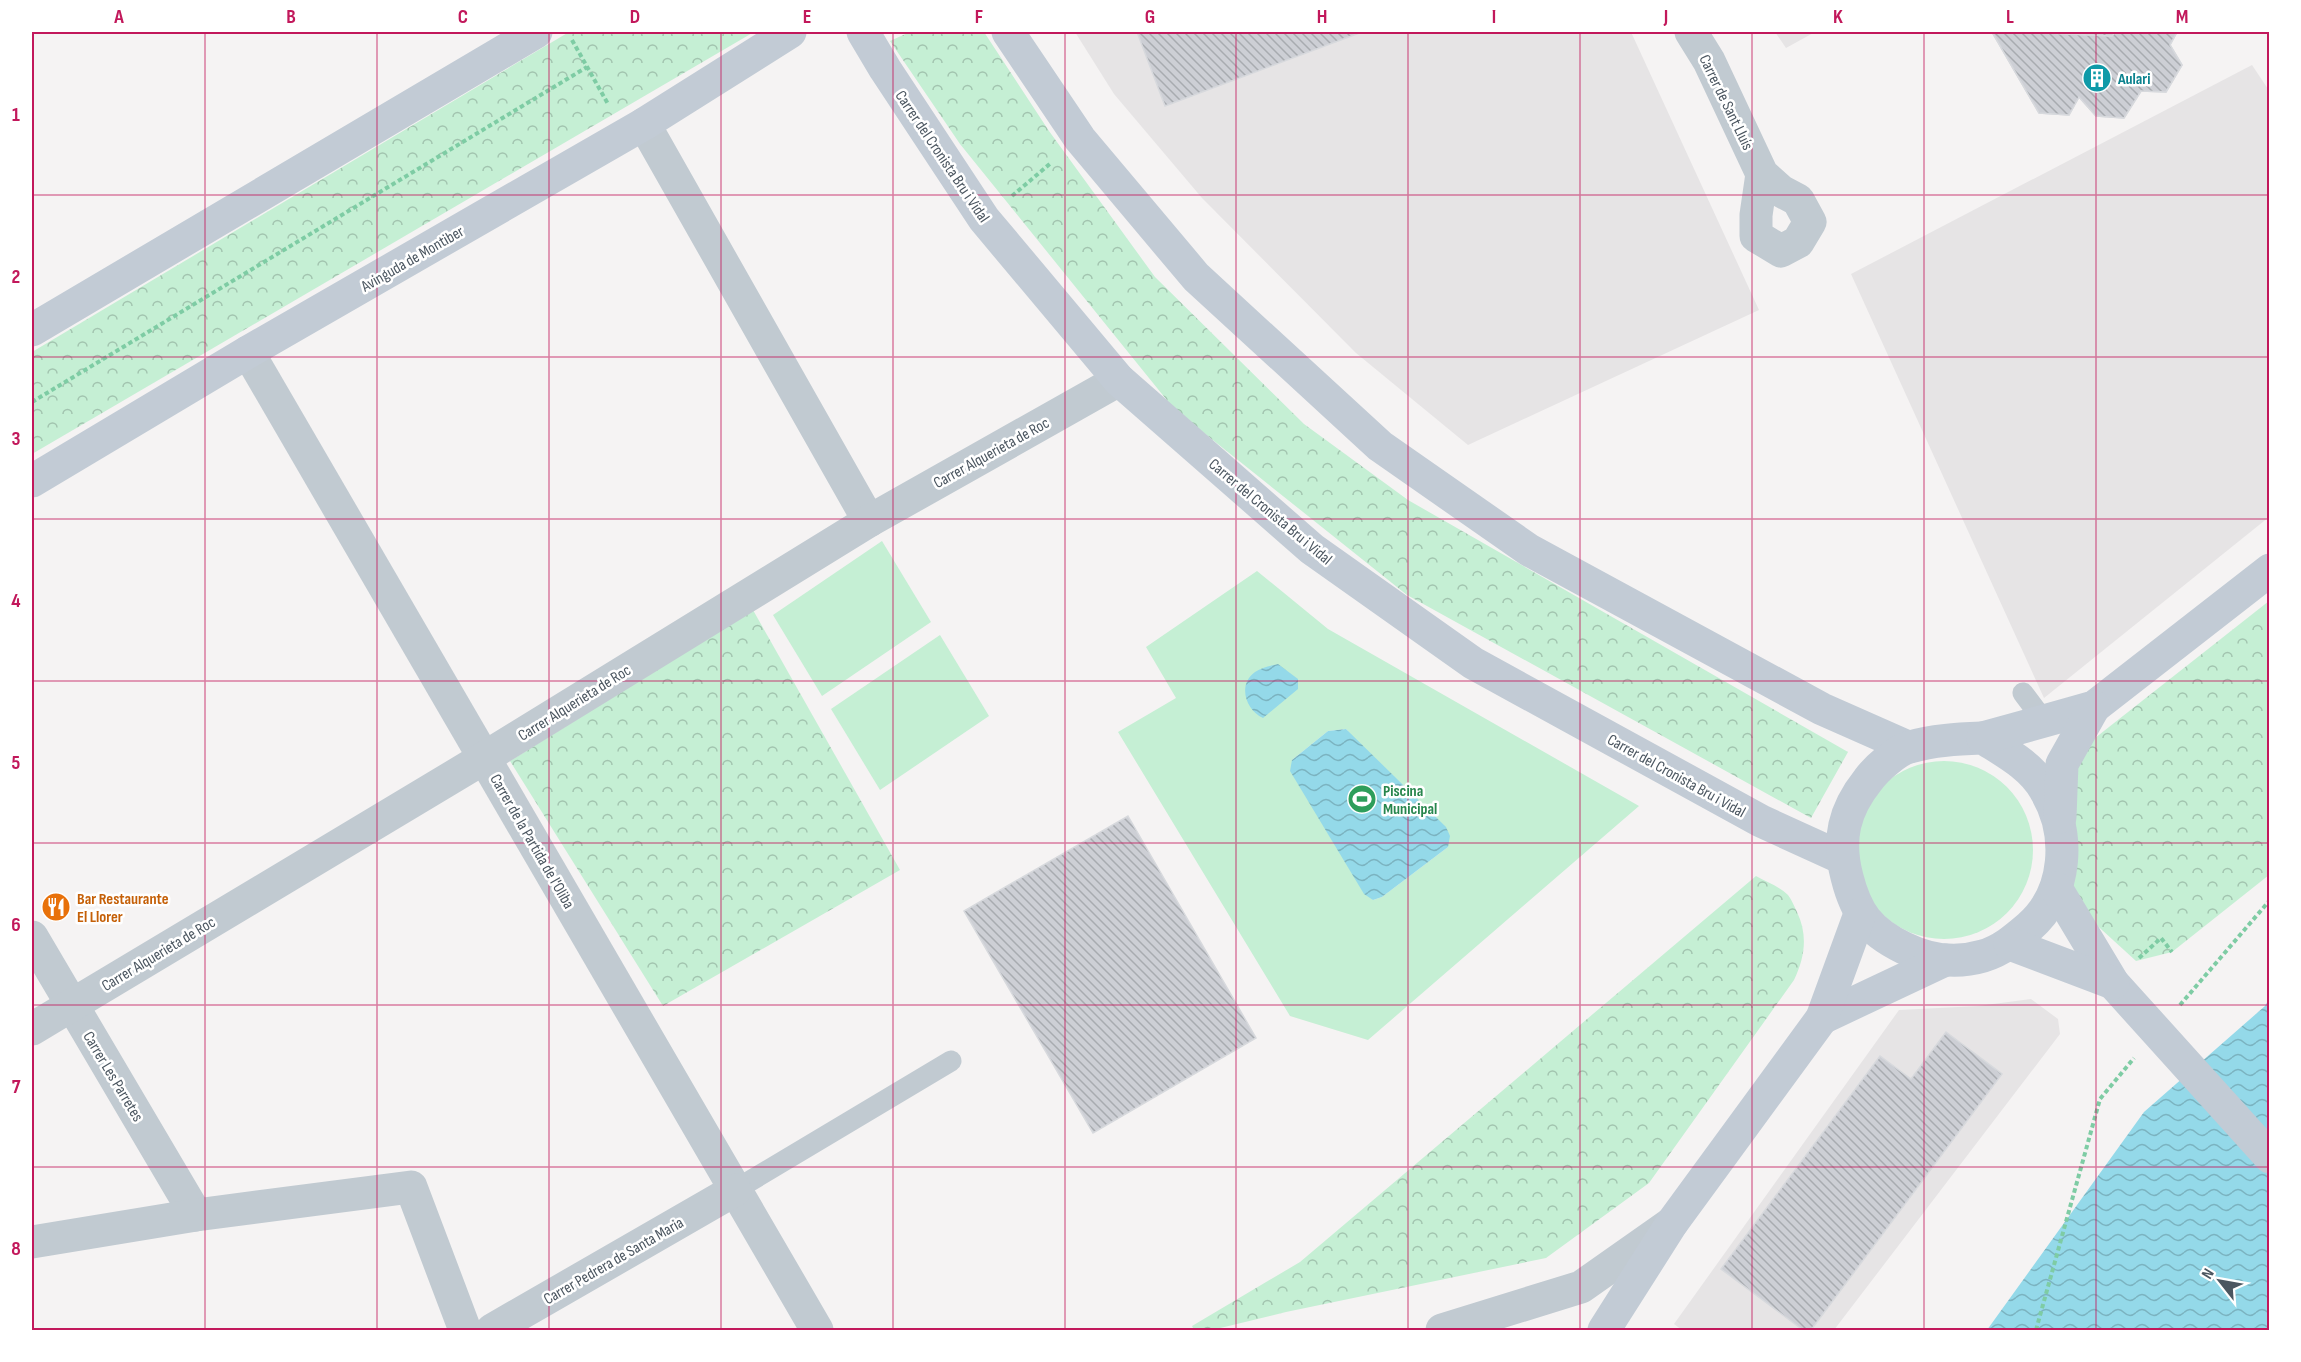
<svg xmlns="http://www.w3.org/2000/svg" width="2301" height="1362" font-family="'Sofia Sans Condensed',sans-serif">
	<defs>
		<pattern id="park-crowns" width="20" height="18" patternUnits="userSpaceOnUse" patternTransform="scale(1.5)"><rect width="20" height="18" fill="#c5efd4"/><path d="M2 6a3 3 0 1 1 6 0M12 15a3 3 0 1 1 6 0" fill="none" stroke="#a2c4af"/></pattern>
		<pattern id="water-waves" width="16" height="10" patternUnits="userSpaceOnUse" patternTransform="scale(1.5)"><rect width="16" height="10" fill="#94d9e9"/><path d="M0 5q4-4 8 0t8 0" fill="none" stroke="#7bb3c0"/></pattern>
		<pattern id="building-back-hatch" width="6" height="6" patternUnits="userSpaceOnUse" patternTransform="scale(1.5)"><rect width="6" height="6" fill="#cdcfd5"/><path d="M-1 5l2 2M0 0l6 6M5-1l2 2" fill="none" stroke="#a8abb0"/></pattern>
	</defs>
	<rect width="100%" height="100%" fill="#f5f3f3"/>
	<g fill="#e6e4e5">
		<path d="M1075,32H1631L1759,310L1468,445L1356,353L1202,198L1114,94Z"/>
		<path d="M1775,32H1815L1786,48Z"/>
		<path d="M2252,65L2270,92L2269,517L2044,698L1851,274Z"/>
		<path d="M2031,999L2058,1019L2060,1034L1834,1330H1682L1674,1324L1899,1010L1978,1006Z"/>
	</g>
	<g fill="#c5efd4" fill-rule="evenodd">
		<path d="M882,541L931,622L822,696L773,615Z"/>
		<path d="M1257,571L1328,629L1639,806L1368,1040L1290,1016L1118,732L1176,698L1146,647ZM1346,729L1448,847L1382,897L1373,900L1292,760L1328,731Z"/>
		<path d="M940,635L989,716L880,790L831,709Z"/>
		<circle cx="1944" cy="850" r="89"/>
	</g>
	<g fill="url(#park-crowns)">
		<path d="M569,32H754L32,454V352Z"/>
		<path d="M910,32H984L1049,131L1155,277L1304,424L1408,500L1848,752L1811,818L1407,595L1174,409L960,144L890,41Z"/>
		<path d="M2269,601V875L2172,952L2136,961L2056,888L2062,764Z"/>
		<path d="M753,610L900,870L663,1006L510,761Z"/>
		<path d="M1756,876C1767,882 1780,887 1788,895C1792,900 1794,906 1797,912C1808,935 1805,957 1794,980L1649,1183L1546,1258L1286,1312L1212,1330H1194L1192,1326L1300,1262Z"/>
	</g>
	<g fill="url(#water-waves)">
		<path d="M1278,664L1298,679V689L1263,718C1246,710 1237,685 1255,672C1262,667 1270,666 1278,664Z"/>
		<path d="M1346,729L1446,827L1450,836L1448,847L1382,897L1373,900L1364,894L1290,771L1292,760L1328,731Z"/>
		<path d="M2269,999V1330H1987L2144,1112L2265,1006Z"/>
	</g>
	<g fill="url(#building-back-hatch)" stroke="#d7d9dd" stroke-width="1.5">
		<path d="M1137,32H1362L1165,106Z"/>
		<path d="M1992,32H2177L2170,45L2182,65L2166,92L2141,91L2124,118L2096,116L2079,97L2069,115L2039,113Z"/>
		<path d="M1992,32H2177L2170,45L2182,65L2166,92L2141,91L2124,118L2096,116L2079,97L2069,115L2039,113Z"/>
		<path d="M2046,32H2115L2112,36L2047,33Z"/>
		<path d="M2046,32H2115L2112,36L2047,33Z"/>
		<path d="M1128,816L1256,1038L1093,1133L964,911Z"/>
		<path d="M1946,1032L2002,1074L1811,1330H1803L1721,1269L1880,1056L1911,1079Z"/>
	</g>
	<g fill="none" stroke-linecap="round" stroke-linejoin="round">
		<g stroke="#7ecca4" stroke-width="4" stroke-dasharray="4.5 3" stroke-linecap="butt">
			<path d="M572,40L608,104"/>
			<path d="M1012,196L1052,162"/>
			<path d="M32,402L587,67"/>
			<path d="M2139,958L2161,938L2172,952"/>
			<path d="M2180,1005L2270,900"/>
			<path d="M2036,1330L2100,1099L2134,1058"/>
		</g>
		<g stroke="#c1cad1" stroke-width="21">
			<path d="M2023,693L2044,721"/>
			<path d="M735,1190L951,1061"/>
		</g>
		<g stroke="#c1cad1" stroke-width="33">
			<path d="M1691,32L1709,61L1762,174L1781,191L1798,200L1810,222L1798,242L1781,251L1756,236V215L1762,174"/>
			<path d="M644,124L869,521"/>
			<path d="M248,352L817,1330"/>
			<path d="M32,937L196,1215"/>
			<path d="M32,1029L484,758L869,521L1119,380"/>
			<path d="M32,1242L196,1215L411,1187L465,1330"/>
			<path d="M492,1330L735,1190"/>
			<path d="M1442,1330L1581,1287L1672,1223"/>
		</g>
		<g stroke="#c2cbd5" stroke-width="33">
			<path d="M863,32L885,69L984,219L1119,380L1312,549L1473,663L1761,821L1842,858"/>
			<path d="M1008,32L1080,139L1196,277L1380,446L1529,550L1822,709L1908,747"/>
			<path d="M32,330L536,32"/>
			<path d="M32,481L248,352L644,124L790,32"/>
			<path d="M1983,738C2005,752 2032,766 2045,790C2071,833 2068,893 2029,927C2015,939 2001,951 1983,956C1956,964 1928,960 1904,948C1869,931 1856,913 1847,877C1837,839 1844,810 1868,780C1876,769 1897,750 1910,747C1933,740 1959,739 1983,738Z"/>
			<path d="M1983,738L2094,707L2270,570"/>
			<path d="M2060,817L2062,764L2094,707"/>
			<path d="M2056,888L2113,983L2270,1157"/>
			<path d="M2010,944L2113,983"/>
			<path d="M1822,1018L1945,960"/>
			<path d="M1604,1330L1672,1223L1822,1018L1860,914"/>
		</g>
	</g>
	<path fill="none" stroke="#c2185b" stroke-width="1.5" stroke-opacity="0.55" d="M205,32V1330M377,32V1330M549,32V1330M721,32V1330M893,32V1330M1065,32V1330M1236,32V1330M1408,32V1330M1580,32V1330M1752,32V1330M1924,32V1330M2096,32V1330M32,195H2270M32,357H2270M32,519H2270M32,681H2270M32,843H2270M32,1005H2270M32,1167H2270"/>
	<defs>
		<g id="building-disc" transform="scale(1.5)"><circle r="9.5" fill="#0f9aa8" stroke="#fff"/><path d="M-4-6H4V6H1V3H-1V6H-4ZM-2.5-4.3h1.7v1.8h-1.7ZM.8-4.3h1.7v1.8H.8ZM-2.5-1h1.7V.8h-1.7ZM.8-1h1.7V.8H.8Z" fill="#fff"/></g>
		<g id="stadium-disc" transform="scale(1.5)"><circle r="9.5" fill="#2e9e5b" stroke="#fff"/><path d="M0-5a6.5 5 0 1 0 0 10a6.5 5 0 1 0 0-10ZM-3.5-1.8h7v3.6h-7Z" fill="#fff"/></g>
		<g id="restaurant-disc" transform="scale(1.5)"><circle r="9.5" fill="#e8710a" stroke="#fff"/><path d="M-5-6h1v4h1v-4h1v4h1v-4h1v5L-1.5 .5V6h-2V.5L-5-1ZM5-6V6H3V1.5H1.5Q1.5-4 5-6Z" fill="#fff"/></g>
	</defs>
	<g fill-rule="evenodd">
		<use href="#building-disc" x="2097" y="78"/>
		<use href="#stadium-disc" x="1362" y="799"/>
		<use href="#restaurant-disc" x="56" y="907"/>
	</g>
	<g text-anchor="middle" stroke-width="5" stroke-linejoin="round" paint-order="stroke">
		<g font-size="16" font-weight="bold" fill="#0d838f" stroke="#fff" text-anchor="start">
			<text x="2118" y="84">Aulari</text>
		</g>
		<g font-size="16" fill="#4b5660" stroke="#fff">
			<text transform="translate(1727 102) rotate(64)" y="6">Carrer de Sant Lluís</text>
			<text transform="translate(943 156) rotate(56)" y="6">Carrer del Cronista Bru i Vidal</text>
			<text transform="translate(412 258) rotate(-30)" y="6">Avinguda de Montiber</text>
			<text transform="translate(991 452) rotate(-29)" y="6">Carrer Alquerieta de Roc</text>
			<text transform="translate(1271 511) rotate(40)" y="6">Carrer del Cronista Bru i Vidal</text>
			<text transform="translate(574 702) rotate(-32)" y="6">Carrer Alquerieta de Roc</text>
			<text transform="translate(1677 775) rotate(29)" y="6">Carrer del Cronista Bru i Vidal</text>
			<text transform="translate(533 841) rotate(60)" y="6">Carrer de la Partida de l'Oliba</text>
			<text transform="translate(158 953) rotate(-31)" y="6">Carrer Alquerieta de Roc</text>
			<text transform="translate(114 1076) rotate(59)" y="6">Carrer Les Parretes</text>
			<text transform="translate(613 1260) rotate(-30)" y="6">Carrer Pedrera de Santa Maria</text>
		</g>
		<g font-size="16" font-weight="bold" fill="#27864d" stroke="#fff" text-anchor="start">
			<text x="1383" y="796">Piscina<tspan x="1383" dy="18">Municipal</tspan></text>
		</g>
		<g font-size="16" font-weight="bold" fill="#c56008" stroke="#fff" text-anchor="start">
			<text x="77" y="904">Bar Restaurante<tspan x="77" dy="18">El Llorer</tspan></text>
		</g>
	</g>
	<rect width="2301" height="1362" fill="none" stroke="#ffffff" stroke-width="66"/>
	<g transform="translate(2220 1281) rotate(301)" stroke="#ffffff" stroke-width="4.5" paint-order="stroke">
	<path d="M0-4.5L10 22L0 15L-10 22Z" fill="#4b5660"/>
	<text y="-9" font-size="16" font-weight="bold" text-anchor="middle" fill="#4b5660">N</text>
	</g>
	<rect x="33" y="33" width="2235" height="1296" fill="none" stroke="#c2185b" stroke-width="2"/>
	<g font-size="20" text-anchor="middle" font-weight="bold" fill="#c2185b">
		<text x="119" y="23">A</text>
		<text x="291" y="23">B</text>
		<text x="463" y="23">C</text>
		<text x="635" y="23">D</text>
		<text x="807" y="23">E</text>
		<text x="979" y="23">F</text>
		<text x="1150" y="23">G</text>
		<text x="1322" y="23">H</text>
		<text x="1494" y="23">I</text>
		<text x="1666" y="23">J</text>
		<text x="1838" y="23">K</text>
		<text x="2010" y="23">L</text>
		<text x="2182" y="23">M</text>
		<text x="16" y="121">1</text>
		<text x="16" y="283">2</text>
		<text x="16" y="445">3</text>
		<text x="16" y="607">4</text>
		<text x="16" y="769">5</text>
		<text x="16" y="931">6</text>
		<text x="16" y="1093">7</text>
		<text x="16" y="1255">8</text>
	</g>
</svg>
